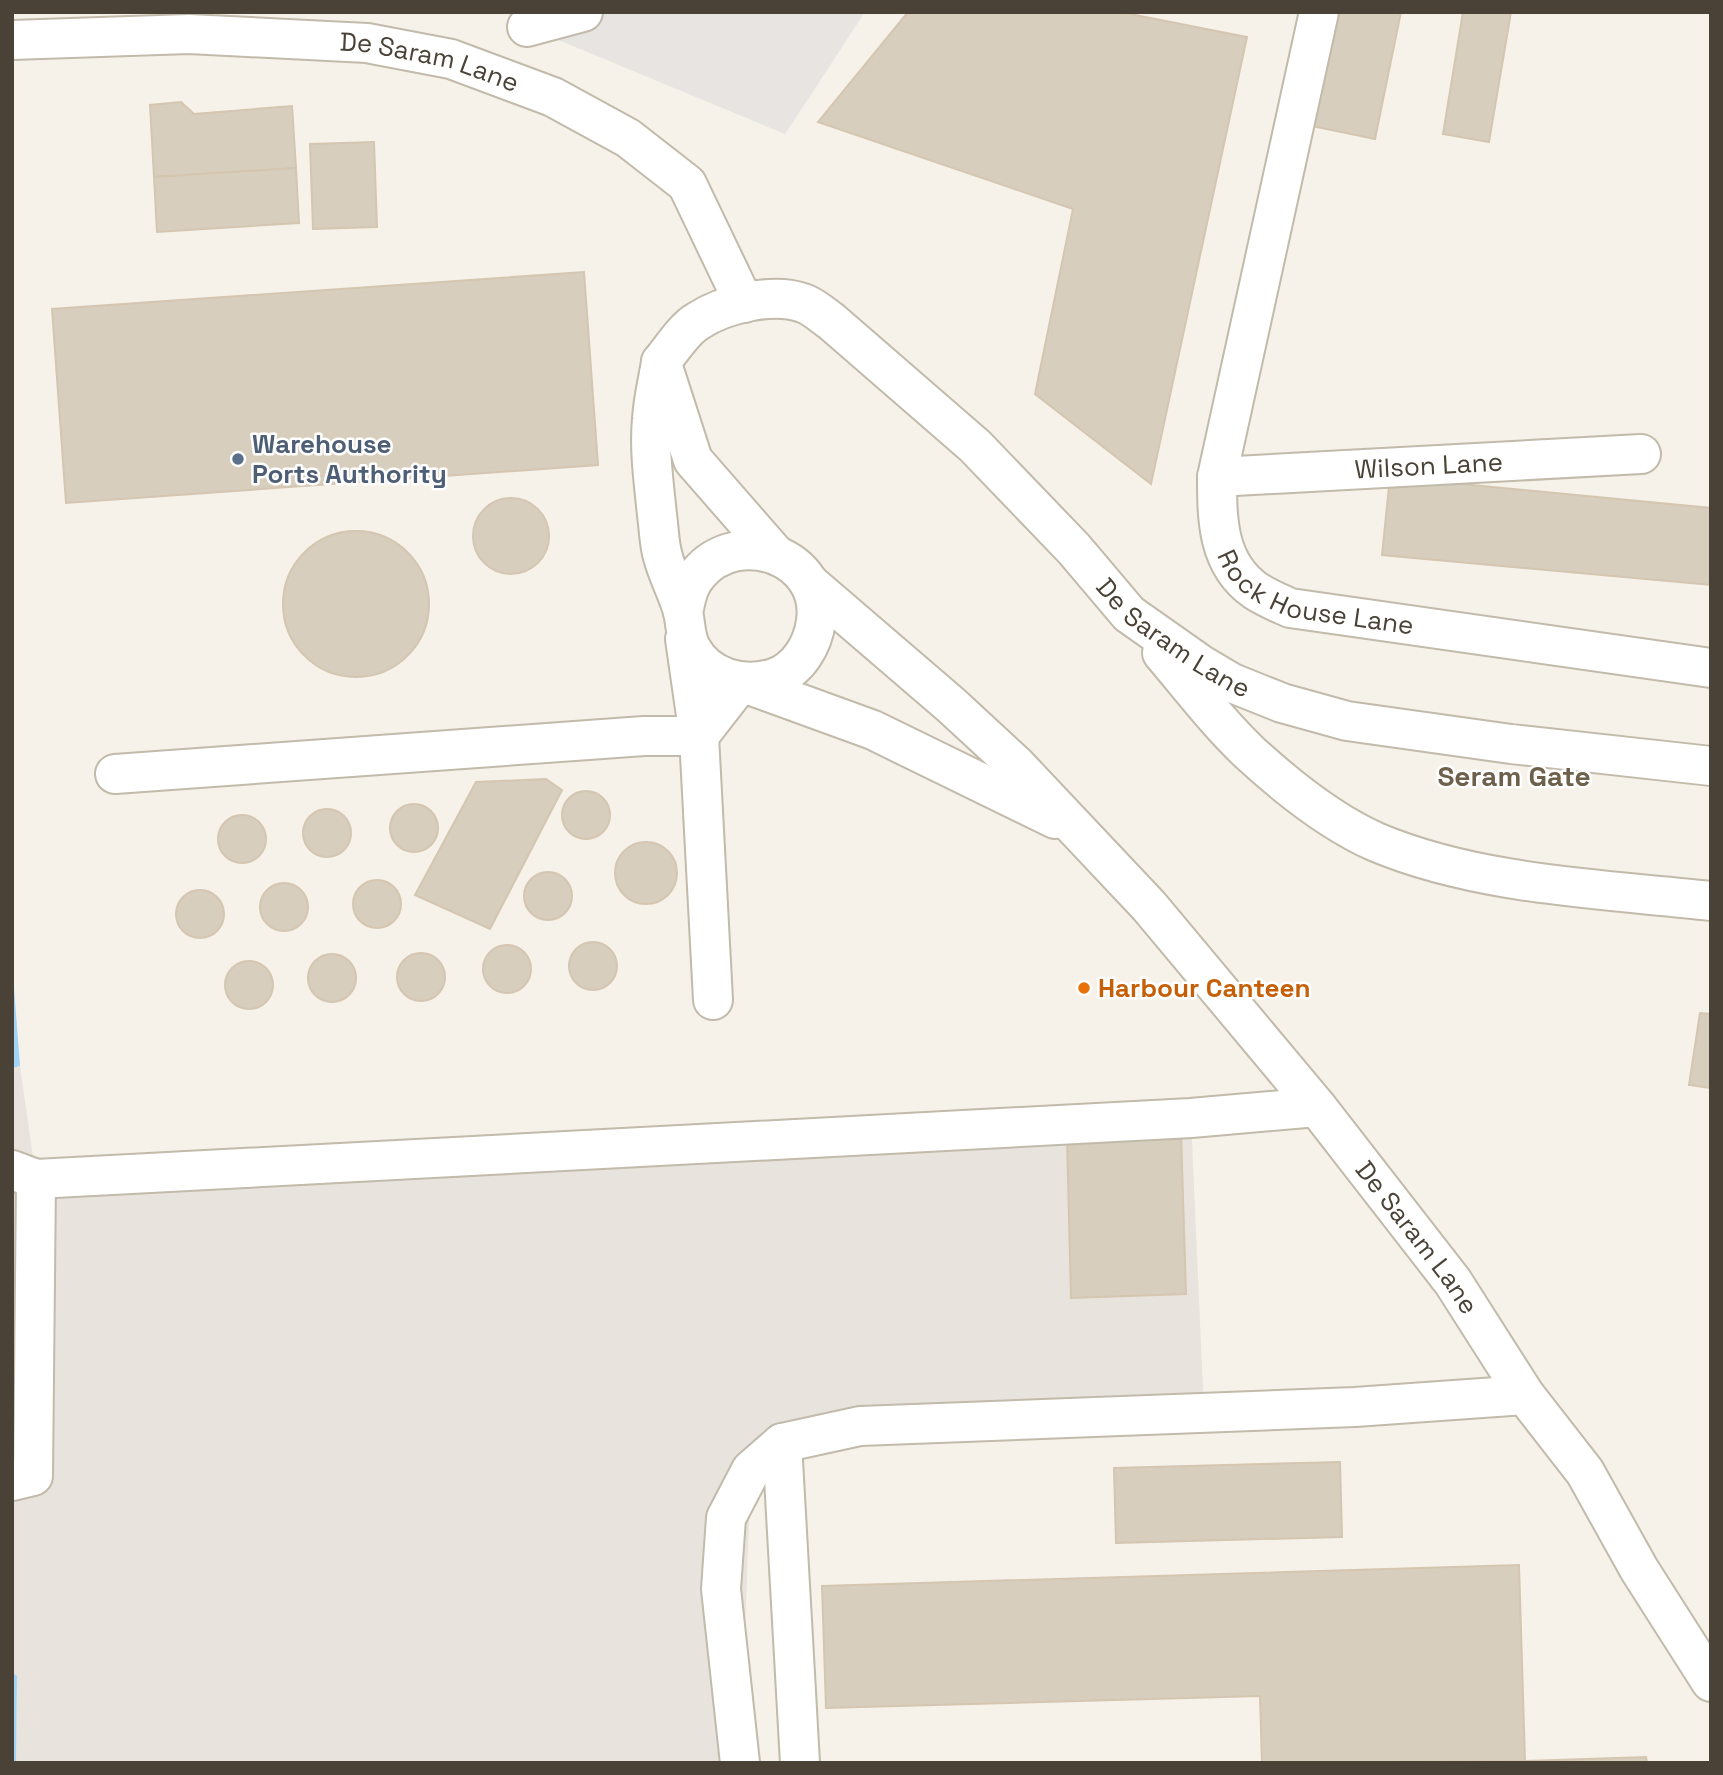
<svg xmlns="http://www.w3.org/2000/svg" width="1723" height="1775" font-family="'Space Grotesk',sans-serif">
	<rect width="100%" height="100%" fill="#f6f2e9"/>
	<path fill="#e8e3dd" d="M20,1066L36,1178L1191,1118L1204,1412L860,1426L751,1471L740,1763H16L17,1677H12V1068Z"/>
	<path fill="#e7e4e1" d="M584,12H865L785,134L527,27Z"/>
	<g fill="#a1d4f7">
		<path d="M12,961L20,1066L12,1068Z"/>
		<path d="M12,1672L17,1676L16,1763H12Z"/>
	</g>
	<g fill="#d8cebd" stroke="#d4c6b0" stroke-width="2">
		<path d="M908,12H1120L1247,37L1151,484L1035,394L1073,209L818,122Z"/>
		<path d="M1336,12H1401L1375,139L1312,126Z"/>
		<path d="M1463,12H1511L1489,142L1443,134Z"/>
		<path d="M181,102L194,114L292,106L296,168L154,177L150,105Z"/>
		<path d="M374,142L377,227L313,229L310,144Z"/>
		<path d="M296,168L299,223L157,232L154,177Z"/>
		<path d="M584,272L598,465L66,503L52,309Z"/>
		<path d="M1390,477L1711,508V585L1382,555Z"/>
		<circle cx="511" cy="536" r="38"/>
		<circle cx="356" cy="604" r="73"/>
		<path d="M546,779L562,790L490,929L415,895L476,782Z"/>
		<circle cx="586" cy="815" r="24"/>
		<circle cx="414" cy="828" r="24"/>
		<circle cx="327" cy="833" r="24"/>
		<circle cx="242" cy="839" r="24"/>
		<circle cx="646" cy="873" r="31"/>
		<circle cx="548" cy="896" r="24"/>
		<circle cx="377" cy="904" r="24"/>
		<circle cx="284" cy="907" r="24"/>
		<circle cx="200" cy="914" r="24"/>
		<circle cx="593" cy="966" r="24"/>
		<circle cx="507" cy="969" r="24"/>
		<circle cx="421" cy="977" r="24"/>
		<circle cx="332" cy="978" r="24"/>
		<circle cx="249" cy="985" r="24"/>
		<path d="M1700,1013L1711,1014V1088L1689,1085Z"/>
		<path d="M1181,1134L1186,1294L1071,1298L1067,1137Z"/>
		<path d="M1340,1462L1342,1537L1116,1543L1114,1468Z"/>
		<path d="M1519,1565L1525,1761L1262,1763L1260,1696L826,1708L822,1586Z"/>
		<path d="M1646,1757L1647,1763H1470L1525,1761Z"/>
	</g>
	<g fill="none" stroke-linecap="round" stroke-linejoin="round">
		<g stroke="#c2baaa" stroke-width="42">
			<g id="minor">
				<path id="s1" d="M1319,12L1217,477C1217,519 1217,564 1256,591C1267,598 1279,603 1290,608L1711,668"/>
				<path d="M527,27L583,12"/>
				<path id="s2" d="M12,40L189,34L367,43L451,59L553,97L628,138L687,184L744,303"/>
				<path id="s3" d="M661,362C672,349 684,329 698,321C724,304 773,292 803,303C813,306 822,315 831,321L975,446L1074,549L1129,614L1200,664L1232,683L1282,703L1347,721L1511,744L1711,766"/>
				<path d="M661,362C658,381 653,400 652,419C649,451 654,484 657,515C659,529 659,544 663,557C668,576 678,593 683,612C686,625 685,636 691,648C707,678 743,688 774,678C798,670 813,645 816,621C825,557 738,525 698,574C688,585 686,599 683,613"/>
				<path d="M663,367L693,460L775,554"/>
				<path id="s4" d="M1217,477L1641,454"/>
				<path id="s5" d="M809,583L951,705L1016,765L1149,906L1317,1107L1453,1282L1525,1395L1585,1472L1639,1569L1711,1682"/>
				<path d="M685,639L699,736L713,1000"/>
				<path d="M1162,653C1191,687 1218,723 1250,753C1287,787 1331,822 1376,842C1478,885 1602,889 1711,901"/>
				<path d="M699,736L741,682L873,730L1055,819"/>
				<path d="M115,774L644,736H699"/>
				<path d="M12,1170L36,1179L1191,1118L1317,1107"/>
				<path d="M782,1443L800,1763"/>
				<path d="M12,1481L33,1476L36,1179"/>
				<path d="M740,1763L721,1589L726,1518L751,1470L782,1443L860,1426L1355,1407L1525,1395"/>
			</g>
		</g>
		<use href="#minor" stroke="#fff" stroke-width="38"/>
	</g>
	<circle fill="#5c6f8a" stroke="#fff" stroke-width="2.5" cx="238" cy="459" r="7"/>
	<circle fill="#e8710a" stroke="#fff" stroke-width="2.5" cx="1084" cy="988" r="7"/>
	<g text-anchor="middle" stroke-width="5" stroke-linejoin="round" paint-order="stroke">
		<g font-size="26" fill="#4a4236" stroke="#fff">
			<text dy="9" stroke="none"><textPath href="#s2" startOffset="420">De Saram Lane</textPath></text>
			<text dy="9" stroke="none"><textPath href="#s4" startOffset="212">Wilson Lane</textPath></text>
			<text dy="9" stroke="none"><textPath href="#s1" startOffset="658">Rock House Lane</textPath></text>
			<text dy="9" stroke="none"><textPath href="#s3" startOffset="667">De Saram Lane</textPath></text>
			<text dy="9" stroke="none"><textPath href="#s5" startOffset="896">De Saram Lane</textPath></text>
		</g>
		<g font-size="26" font-weight="bold" fill="#4e5e75" stroke="#fff" text-anchor="start">
			<text x="252" y="453">Warehouse<tspan x="252" dy="30">Ports Authority</tspan></text>
		</g>
		<g font-size="26" font-weight="bold" fill="#c56008" stroke="#fff" text-anchor="start">
			<text x="1098" y="997">Harbour Canteen</text>
		</g>
		<g font-size="28" font-weight="bold" fill="#6e614c" stroke="#fff">
			<text x="1514" y="786">Seram Gate</text>
		</g>
	</g>
	<rect width="1723" height="1775" fill="none" stroke="#4a4236" stroke-width="28"/>
</svg>
